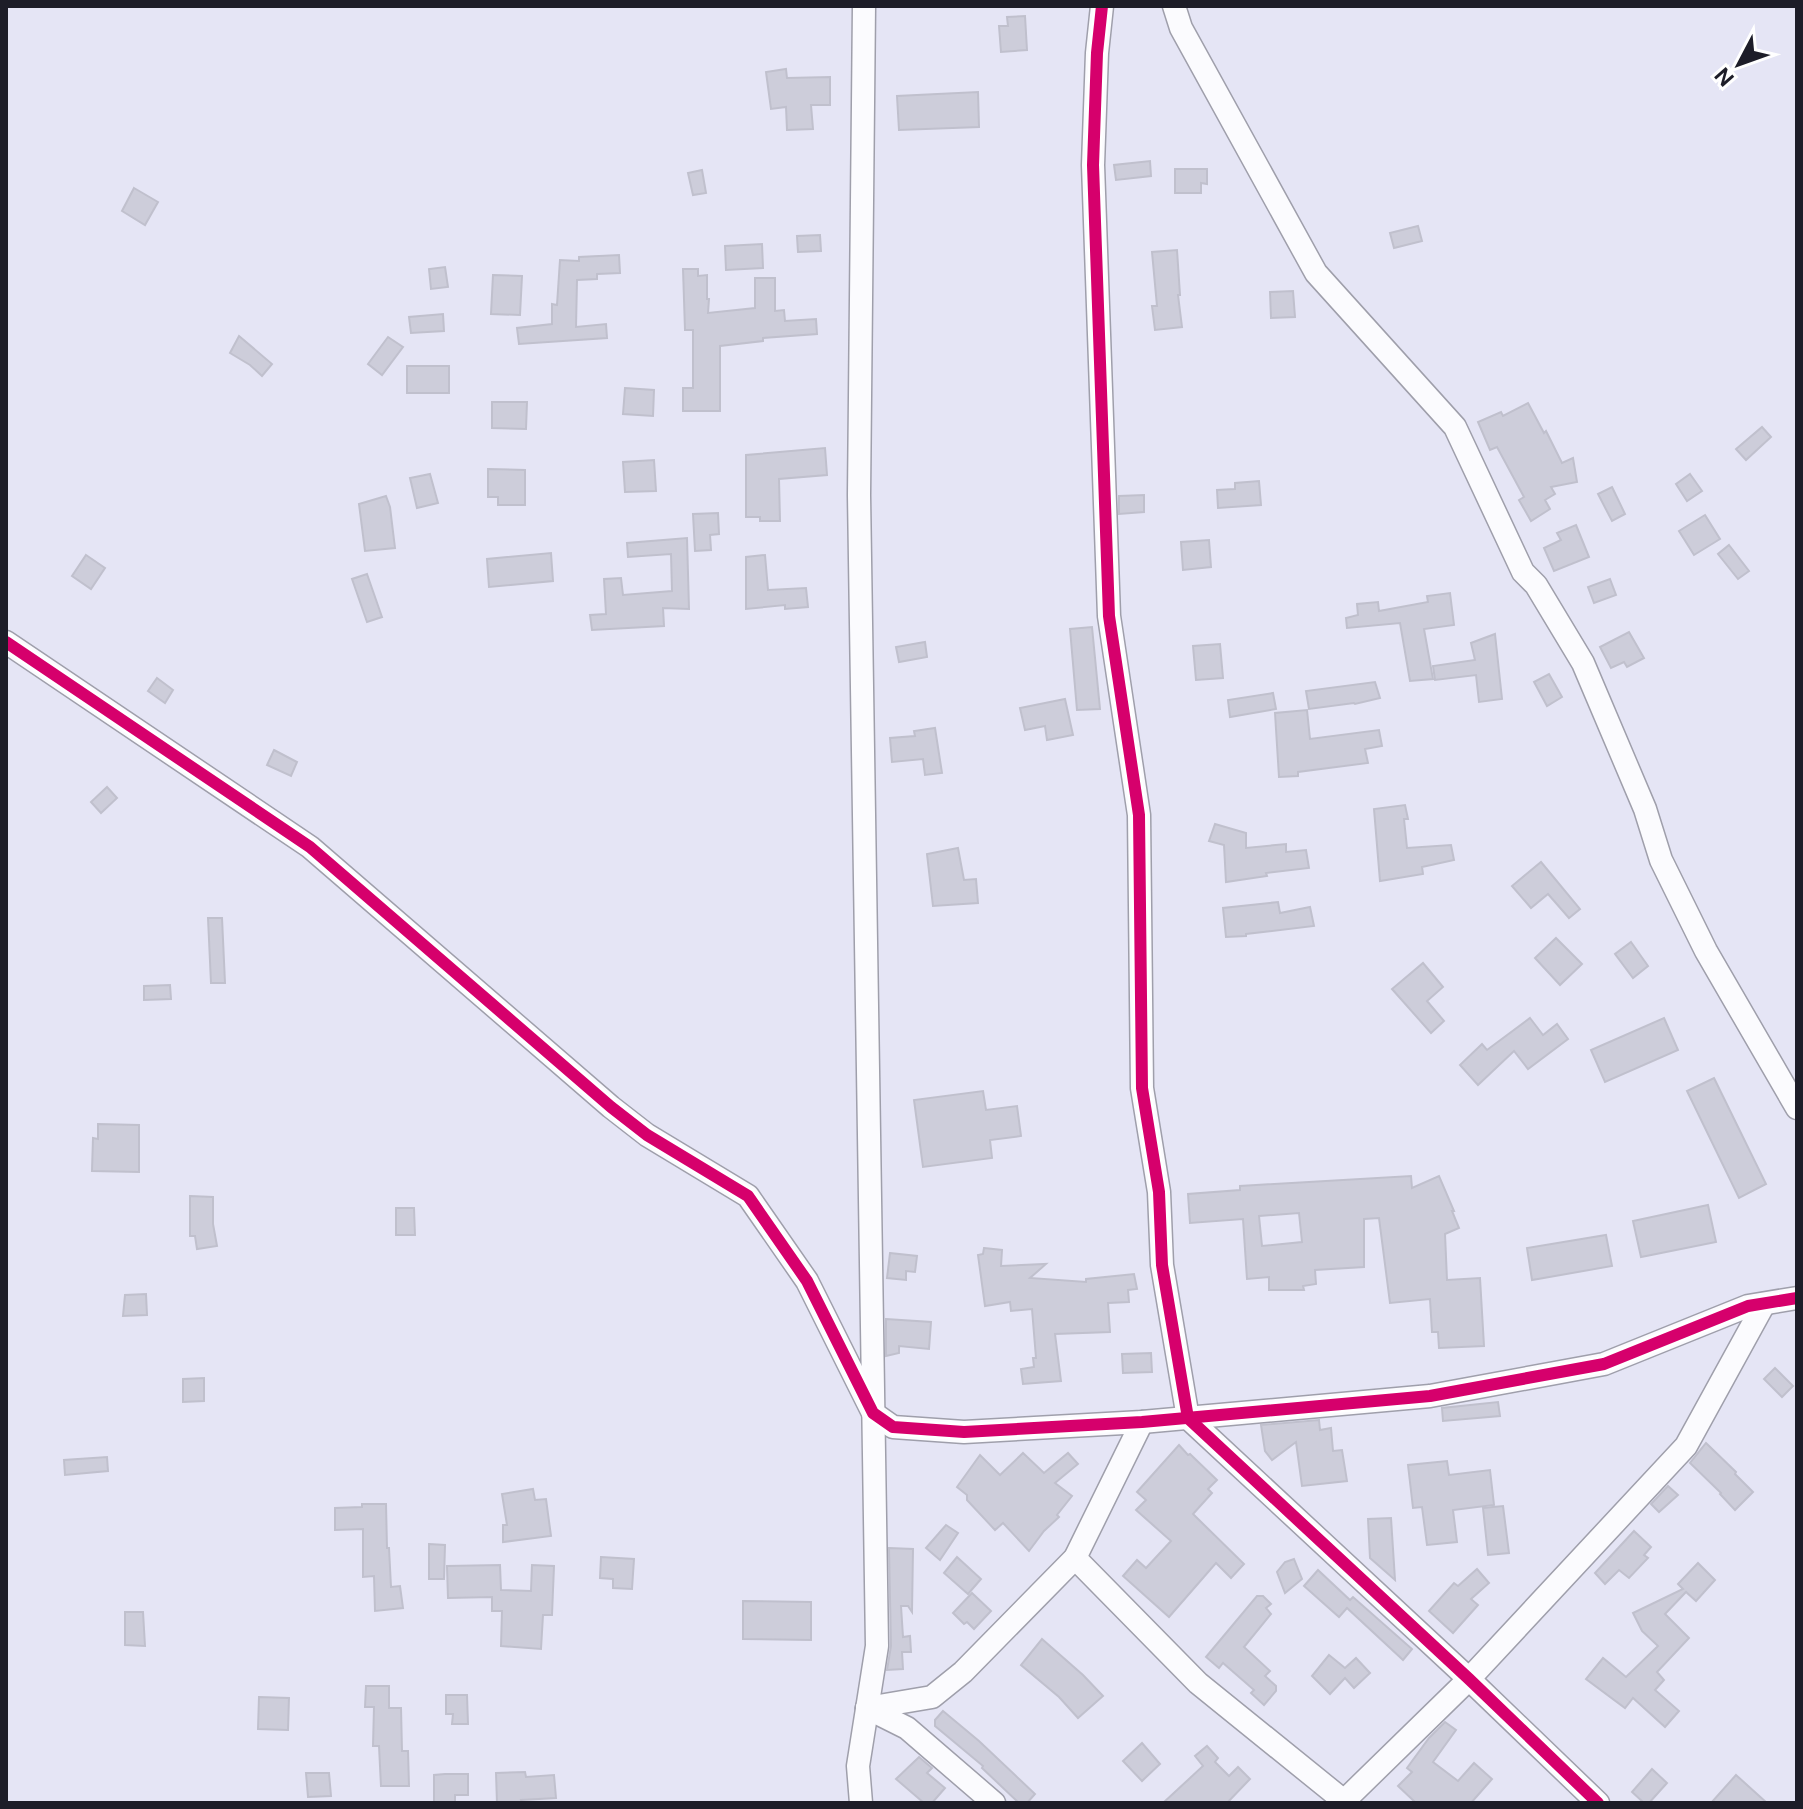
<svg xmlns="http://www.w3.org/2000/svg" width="1803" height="1809" font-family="'DM Sans',sans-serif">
	<rect width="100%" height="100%" fill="#e5e5f5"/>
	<g fill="#cdcdda" stroke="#c0c0cd" stroke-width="2" fill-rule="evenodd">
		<path d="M1025,16L1027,50L1001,52L999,26H1008L1007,17Z"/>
		<path d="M786,69L787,78L830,77V105H811L813,129L787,130L786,107L771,109L766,72Z"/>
		<path d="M978,92L979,127L899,130L897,96Z"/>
		<path d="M1150,161L1151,176L1116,180L1114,165Z"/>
		<path d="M1175,169H1207V184L1201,183V193H1175Z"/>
		<path d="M702,170L706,193L693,195L688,173Z"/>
		<path d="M134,188L158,202L145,225L122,211Z"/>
		<path d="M1418,226L1422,241L1394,248L1390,233Z"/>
		<path d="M820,235L821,251L798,252L797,236Z"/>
		<path d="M762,244L763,268L726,270L725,246Z"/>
		<path d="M1177,250L1180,295H1178L1182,327L1155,330L1152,306H1157L1152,252Z"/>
		<path d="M619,255L620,273L597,274V279L577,280L576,327L606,324L607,338L519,344L517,328L552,324V304L557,305L560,260L579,261V257Z"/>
		<path d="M445,267L448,287L431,289L429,269Z"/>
		<path d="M683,269H698V276L707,275V299H709L708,313L755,308V278H775V311L784,310L785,321L816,319L817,334L763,338V341L720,346V411H683V388H693V330H685Z"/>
		<path d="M493,275L522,276L520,315L491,314Z"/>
		<path d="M1293,291L1295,317L1271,318L1270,292Z"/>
		<path d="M443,314L444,331L411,333L409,317Z"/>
		<path d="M239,336L272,364L262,376L250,365L230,353Z"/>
		<path d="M388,337L403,347L382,375L368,364Z"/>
		<rect x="407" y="366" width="42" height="27"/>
		<path d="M625,388L654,390L653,416L623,414Z"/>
		<path d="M492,402H527L526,429L492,428Z"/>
		<path d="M1528,403L1544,433L1546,431L1562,463L1573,458L1577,482L1551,487L1555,494L1545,500L1550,509L1531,521L1519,500L1524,497L1497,447L1490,450L1478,422L1501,412L1503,416Z"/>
		<path d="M1762,427L1771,437L1746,460L1736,449Z"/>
		<path d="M825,448L827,475L779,479L780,521H760V517H746V455Z"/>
		<path d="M654,460L656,491L625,492L623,462Z"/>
		<path d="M488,469L525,470V505H498V497H488Z"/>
		<path d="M430,474L438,503L417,508L410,478Z"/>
		<path d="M1690,474L1702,491L1687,501L1676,484Z"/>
		<path d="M1259,481L1261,505L1218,508L1217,490L1235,489V483Z"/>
		<path d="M1612,487L1625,514L1612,521L1598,494Z"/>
		<path d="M1144,495V512L1119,514V496Z"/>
		<path d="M386,496L390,507L395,548L365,551L359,504Z"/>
		<path d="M718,513L719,534L710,535L711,550L695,551L693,514Z"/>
		<path d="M1705,515L1720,539L1694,555L1679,531Z"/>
		<path d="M1576,525L1589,557L1554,571L1544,548L1561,540L1557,533Z"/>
		<path d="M687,538L689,609L663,608L664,626L592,630L590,615L606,614L604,579L621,578L623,595L672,591L671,554L628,557L627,543Z"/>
		<path d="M1209,540L1211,567L1183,570L1181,542Z"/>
		<path d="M1729,545L1749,571L1738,579L1718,554Z"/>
		<path d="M551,553L553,581L489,587L487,559Z"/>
		<path d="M86,555L105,568L91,589L72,576Z"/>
		<path d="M765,555L768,590L806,588L808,607L785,609V605L746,609V557Z"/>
		<path d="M367,574L382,617L367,622L352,579Z"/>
		<path d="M1610,579L1616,595L1594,603L1588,587Z"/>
		<path d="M1450,593L1454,625L1424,629L1433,679L1410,681L1400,623L1347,628L1346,618L1358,615L1357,604L1378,602L1379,611L1428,602L1427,596Z"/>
		<path d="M1092,627L1100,709L1077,710L1070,629Z"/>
		<path d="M1629,632L1644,658L1627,667L1624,662L1611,668L1600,647Z"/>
		<path d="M1495,634L1502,699L1479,702L1476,675L1435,680L1433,666L1475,660L1471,643Z"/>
		<path d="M925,642L927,657L899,662L896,647Z"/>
		<path d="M1220,644L1223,678L1196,680L1193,646Z"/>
		<path d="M1549,674L1562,697L1547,706L1534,682Z"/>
		<path d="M157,678L173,690L165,703L148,691Z"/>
		<path d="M1375,682L1380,698L1355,704L1354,703L1309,709L1306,691Z"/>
		<path d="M1273,693L1276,709L1230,717L1228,700Z"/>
		<path d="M1065,699L1073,735L1047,740L1045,726L1025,730L1020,708Z"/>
		<path d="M1307,710L1310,739L1379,730L1382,746L1365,749L1368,763L1298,772V776L1279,777L1275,713Z"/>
		<path d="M935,728L942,773L925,775L923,759L892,762L890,738L915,736L914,731Z"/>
		<path d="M274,750L297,762L291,776L267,765Z"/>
		<path d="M107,787L117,798L101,813L91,802Z"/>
		<path d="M1405,805L1408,819H1404L1407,848L1451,845L1454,860L1422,867L1423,874L1380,881L1374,809Z"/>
		<path d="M1215,824L1246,833V848L1286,844V852L1306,850L1309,868L1266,873L1267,876L1226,882L1224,845L1209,841Z"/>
		<path d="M958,848L964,880L976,879L978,903L933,906L927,854Z"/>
		<path d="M1541,862L1580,909L1569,918L1548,894L1531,908L1512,886Z"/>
		<path d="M1278,902L1280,913L1310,907L1314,926L1246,934V936L1226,937L1223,908Z"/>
		<path d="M208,918H222L225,983H211Z"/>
		<path d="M1556,938L1582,964L1560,985L1535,958Z"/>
		<path d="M1631,942L1648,966L1633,978L1615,954Z"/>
		<path d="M1423,963L1443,987L1427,1001L1444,1021L1431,1033L1392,989Z"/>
		<path d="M170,985L171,999L144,1000V986Z"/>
		<path d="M1530,1018L1543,1035L1557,1024L1568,1039L1528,1069L1514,1051L1478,1085L1460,1065L1482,1044L1487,1050Z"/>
		<path d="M1664,1018L1678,1050L1605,1082L1591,1050Z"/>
		<path d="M1714,1078L1766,1184L1739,1198L1687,1091Z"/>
		<path d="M983,1091L986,1110L1017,1106L1021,1136L990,1140L992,1158L923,1167L914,1100Z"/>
		<path d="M98,1124L139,1125V1172L92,1171L93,1138L98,1139Z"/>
		<path d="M1411,1176L1412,1188L1439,1176L1454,1211H1452L1459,1228L1445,1234L1447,1280L1480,1278L1484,1346L1439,1348L1438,1332H1432L1430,1299L1390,1303L1379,1218L1364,1219V1267L1315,1270L1316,1284L1303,1286L1304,1290H1269V1277L1247,1279L1243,1219L1190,1223L1188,1194L1240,1190V1186L1256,1185ZM1299,1213L1302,1242L1262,1246L1259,1216Z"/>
		<path d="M190,1196L213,1197V1224L217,1246L197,1249L195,1236H190Z"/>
		<path d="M1708,1205L1716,1242L1641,1257L1633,1221Z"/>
		<path d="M396,1208H414L415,1235H396Z"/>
		<path d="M1606,1235L1612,1266L1532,1280L1527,1248Z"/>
		<path d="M984,1248L1002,1250L1001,1266L1046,1264L1030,1278L1086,1282V1279L1134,1274L1137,1289L1128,1290L1129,1302L1108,1303L1110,1332L1055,1334L1061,1381L1023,1384L1021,1369L1034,1367L1033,1358H1036L1032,1309L1011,1311L1010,1302L985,1306L978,1255L983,1254Z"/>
		<path d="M890,1253L917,1256L915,1272L906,1271V1280L887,1278Z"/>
		<path d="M146,1294L147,1315L123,1316L125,1295Z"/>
		<path d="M886,1319L931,1322L929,1349L899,1346V1353L886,1356Z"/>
		<path d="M1151,1353L1152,1372L1123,1373L1122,1354Z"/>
		<path d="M1775,1368L1793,1386L1782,1397L1764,1379Z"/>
		<path d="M204,1378V1401L183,1402V1379Z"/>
		<path d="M1498,1402L1500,1416L1443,1421L1442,1408Z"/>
		<path d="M1319,1420L1320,1430L1331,1428L1333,1451L1342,1450L1347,1481L1302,1486L1296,1442L1272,1460L1265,1451L1261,1425Z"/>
		<path d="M1706,1443L1736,1472L1735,1474L1753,1492L1735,1510L1720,1494L1721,1493L1690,1463Z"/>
		<path d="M1179,1445L1188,1455L1190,1454L1217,1480L1208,1489L1212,1493L1193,1514L1244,1564L1231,1578L1216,1563L1169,1617L1123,1576L1137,1560L1146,1568L1171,1541L1136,1510L1146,1500L1137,1492Z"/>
		<path d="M1023,1453L1044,1473L1068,1453L1078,1464L1055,1483L1072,1496L1057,1515L1059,1517L1044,1531L1029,1551L1003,1523L995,1530L967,1500V1495L957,1487L980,1455L1000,1475Z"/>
		<path d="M107,1457L108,1471L65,1475L64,1460Z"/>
		<path d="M1447,1461L1449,1475L1490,1470L1494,1505L1453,1510L1457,1542L1427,1545L1422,1507L1413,1508L1408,1465Z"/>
		<path d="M1668,1486L1678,1495L1659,1512L1651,1504Z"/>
		<path d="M533,1489L535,1500L546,1499L551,1536L503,1542V1525H507L502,1494Z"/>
		<path d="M362,1504H386L387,1548H389L391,1587L400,1586L403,1608L375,1611L374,1576L363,1577V1529L335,1530V1508L362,1507Z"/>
		<path d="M1503,1506L1509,1553L1488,1555L1483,1508Z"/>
		<path d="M1391,1518L1395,1580L1370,1558L1368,1519Z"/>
		<path d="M946,1525L958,1533L940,1560L926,1548Z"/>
		<path d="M1634,1531L1651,1547L1644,1555L1648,1558L1629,1578L1619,1570L1605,1584L1595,1573Z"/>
		<path d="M429,1544L445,1545L444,1579H429Z"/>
		<path d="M889,1548L913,1549L912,1612L908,1606H901L903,1637L910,1636L911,1652H902L903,1669L887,1670L891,1646Z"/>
		<path d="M601,1557L634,1559L632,1589L613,1588V1579L600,1578Z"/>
		<path d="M957,1557L981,1579L968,1594L944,1573Z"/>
		<path d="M1294,1559L1302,1579L1285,1593L1277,1572L1285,1562Z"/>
		<path d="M1698,1563L1715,1580L1696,1601L1686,1592L1665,1614L1689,1638L1657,1672L1664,1680L1655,1690L1679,1711L1665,1727L1633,1698L1625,1708L1586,1679L1603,1658L1626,1677L1658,1646L1642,1631L1633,1613L1683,1589L1678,1584Z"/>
		<path d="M500,1565L501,1590L531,1591L532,1565L554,1566L552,1615H543L541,1649L501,1646L502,1611H492V1597L448,1598L447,1566Z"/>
		<path d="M1477,1569L1489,1583L1471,1599L1478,1605L1453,1633L1429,1611L1454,1583L1458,1586Z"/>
		<path d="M1318,1570L1350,1600L1353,1597L1412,1649L1403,1660L1347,1608L1339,1617L1304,1586Z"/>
		<path d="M972,1593L991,1611L974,1629L967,1622L964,1624L953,1613Z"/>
		<path d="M1257,1596H1263L1271,1604L1266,1608L1271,1614L1244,1647L1270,1671L1265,1676L1276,1686V1691L1264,1705L1251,1693L1254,1690L1223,1663L1219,1668L1206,1657Z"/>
		<path d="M743,1601L811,1602V1640L743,1639Z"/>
		<path d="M125,1612H143L145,1646L125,1645Z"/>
		<path d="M1042,1639L1083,1675L1103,1696L1078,1718L1059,1697L1021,1665Z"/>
		<path d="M1329,1655L1345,1668L1356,1658L1370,1673L1354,1688L1345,1678L1330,1694L1312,1676Z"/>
		<path d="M366,1686H389V1708H401L402,1751H408L409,1786H381L379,1746H373L374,1707H365Z"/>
		<path d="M446,1695H467L468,1724H452L453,1714H446Z"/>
		<path d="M259,1697L289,1698L288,1730L258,1729Z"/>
		<path d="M943,1711L979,1741L1035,1794L1027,1803H1019L982,1768L983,1766L935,1726V1720Z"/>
		<path d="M1445,1722L1456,1730L1433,1762L1458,1781L1474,1763L1492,1779L1471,1803H1416L1398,1786L1412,1772L1407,1768L1429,1738Z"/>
		<path d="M1142,1743L1160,1764L1142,1781L1123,1761Z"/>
		<path d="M1207,1746L1218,1758L1215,1762L1229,1776L1238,1767L1250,1779L1227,1803H1163L1203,1766L1195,1756Z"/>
		<path d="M919,1757L932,1768L927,1773L945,1788L932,1803H924L896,1779Z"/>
		<path d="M1652,1769L1667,1783L1649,1803H1644L1632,1792Z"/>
		<path d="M525,1772L526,1777L554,1775L556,1798L521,1800L522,1803H497L496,1773Z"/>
		<path d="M306,1773H329L331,1796L308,1797Z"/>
		<path d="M445,1774H468V1795H455V1803H434V1775Z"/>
		<path d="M1736,1775L1767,1803H1711Z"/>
	</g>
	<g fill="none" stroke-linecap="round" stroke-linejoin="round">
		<g stroke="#9f9fab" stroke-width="25">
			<g id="minor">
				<path d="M1102,6L1097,53L1093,165L1109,616L1139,815L1142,1088L1159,1192L1162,1265L1188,1418L1469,1679L1598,1803"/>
				<path d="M1174,6L1181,28L1316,273L1455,427L1523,572L1536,585L1583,663L1645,809L1661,860L1706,951L1797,1108"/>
				<path d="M6,642L310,847L611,1107L647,1135L748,1196L807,1281L873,1413L893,1427L964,1432L1142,1422L1430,1396L1604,1364L1748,1306L1797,1298"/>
				<path d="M1075,1558L1198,1683L1344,1801"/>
				<path d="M867,1708L932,1697L963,1672L1075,1558L1142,1422"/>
				<path d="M867,1708L907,1728L994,1803"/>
				<path d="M861,1803L858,1766L877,1646L859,495L864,6"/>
				<path d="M1342,1803L1469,1679L1686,1446L1764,1304"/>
			</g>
		</g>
		<use href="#minor" stroke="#fbfbfe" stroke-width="22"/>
		<g stroke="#fff" stroke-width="17">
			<g id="cycleway">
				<path d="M1102,6L1097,53L1093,165L1109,616L1139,815L1142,1088L1159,1192L1162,1265L1188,1418L1469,1679L1598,1803"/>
				<path d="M6,642L310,847L611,1107L647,1135L748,1196L807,1281L873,1413L893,1427L964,1432L1142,1422L1430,1396L1604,1364L1748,1306L1797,1298"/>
			</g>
		</g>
		<use href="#cycleway" stroke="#d6006c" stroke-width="12"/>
	</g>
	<rect width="1803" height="1809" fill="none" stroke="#1d1d28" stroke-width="16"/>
	<g transform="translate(1739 64) rotate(229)" stroke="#ffffff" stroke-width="6" paint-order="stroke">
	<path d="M0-6L14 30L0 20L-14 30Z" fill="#1d1d28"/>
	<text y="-12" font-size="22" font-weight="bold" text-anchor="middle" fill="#1d1d28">N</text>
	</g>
</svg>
